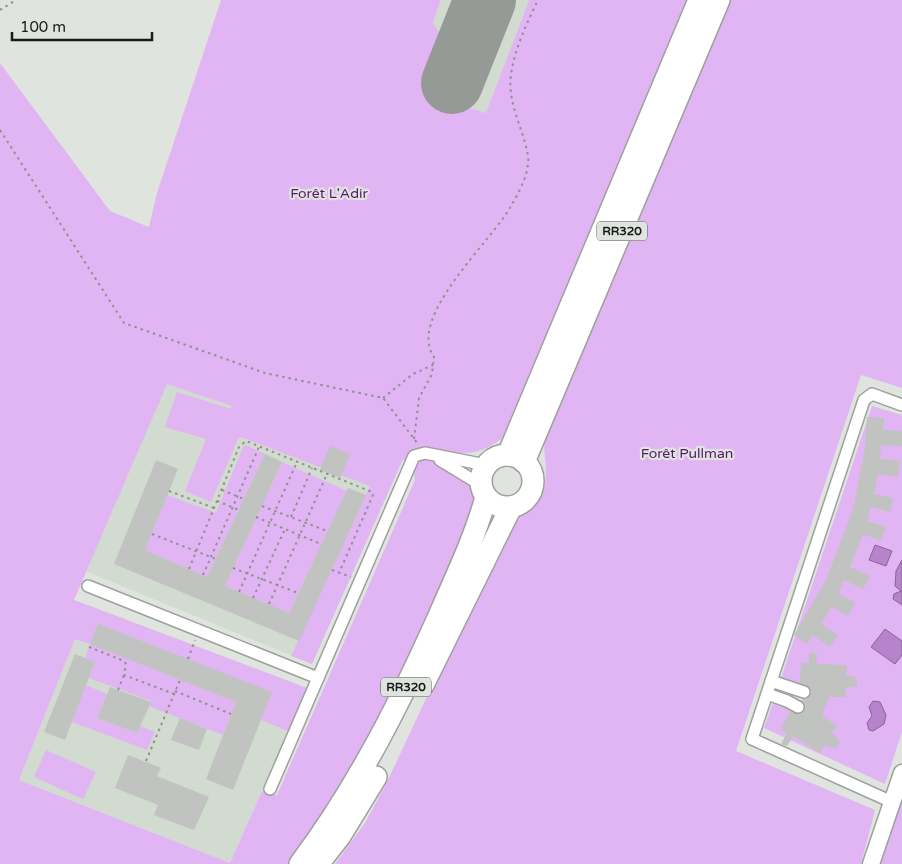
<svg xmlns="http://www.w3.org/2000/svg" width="902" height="864" font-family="'Varela Round',sans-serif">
	<rect width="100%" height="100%" fill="#e0e4df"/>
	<g fill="#d2dbcf">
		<path d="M441,0H529L486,113L470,108L458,94L445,69V45L433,22Z"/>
		<path d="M166,383L275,420L403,458L312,664L85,571Z"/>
		<path d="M88,605L307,688L230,863L19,780Z"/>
	</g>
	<g fill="#e1b4f3" fill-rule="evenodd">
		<path d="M221,0H441L433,22L445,45V69L458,94L470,108L486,113L529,0H693L510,432C498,443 480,454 463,453C451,453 441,448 430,450L475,490L478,503L475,519L374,735L292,864H0V63L110,211L149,227L157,193ZM167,384L232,406L231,409L177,392L165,427L206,439L185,491L211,502L238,439L241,437L370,486L291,656L312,664L403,459L414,472L415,480L277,795L262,791L230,863L19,780L75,639L90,644L85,658L95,662L89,678L151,701L149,706L223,735L236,702L265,709L261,720L288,731L307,688L74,600Z"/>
		<path d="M727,0H902V388L861,375L736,751L875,810L861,864H335L365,823L386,784L499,543C504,535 509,524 516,517C527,506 543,501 545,483C548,466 542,450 545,433Z"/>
		<path d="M872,406L902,415V732L885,784L764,728L774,700L805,706L809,694L799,689V684L781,678Z"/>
		<path d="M246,445L265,454L207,577L145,550L167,495L216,513L243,447Z"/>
		<path d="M282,462L347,491L289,613L225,586Z"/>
		<path d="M86,685L107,694L97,718L137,733L140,726L155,732L147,750L72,722Z"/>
		<path d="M46,750L96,772L83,799L34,777Z"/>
		<path d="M902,796V864H878Z"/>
	</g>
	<g fill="#b783cb" stroke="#886496">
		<path d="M875,545L892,551L886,566L869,560Z"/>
		<path d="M902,560V605L893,599L894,594L901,591L895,586L896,571Z"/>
		<path d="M885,629L902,641V655L895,664L871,647Z"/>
		<path d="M873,701L880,702L886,715L884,724L873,731L869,730L867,723L872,716L869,707Z"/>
	</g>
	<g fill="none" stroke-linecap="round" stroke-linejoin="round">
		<path stroke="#969a96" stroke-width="62" d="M452,83L485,0"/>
	</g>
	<g fill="#c0c3bf">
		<path d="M867,417L884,418L883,430L902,431V446L881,445L880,459L900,461L898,477L878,474L874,494L893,498L890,512L871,507L867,521L886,527L881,541L863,534L850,567L870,576L863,589L844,580L838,593L855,603L848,616L832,606L821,624L838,635L830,647L813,635L807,644L794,635L826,580L853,510L865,449Z"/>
		<path d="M330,446L350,454L340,478L320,470Z"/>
		<path d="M265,454L282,462L225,586L289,613L348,488L366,495L299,641L114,564L156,460L178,469L145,550L207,577Z"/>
		<path d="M98,624L272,692L233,790L206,779L236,702L90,644Z"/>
		<path d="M809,653H817L816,664L847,665L846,676H853L857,680V686L846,688L845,697H829L822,716L837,726L832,733L840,741L837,747L831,748L825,745L820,753L793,736L787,746L781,744L787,733L781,730L790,711L798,714L802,713L805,706L801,700L809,698L811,694L809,687L800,683L801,663H809Z"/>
		<path d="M75,654L95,662L65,740L44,732Z"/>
		<path d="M110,687L151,702L137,733L97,718Z"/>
		<path d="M180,718L207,729L199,750L171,740Z"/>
		<path d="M128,755L161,768L157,776L209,797L194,830L154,815L158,805L115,788Z"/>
	</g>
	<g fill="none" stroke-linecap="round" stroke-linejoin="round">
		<g stroke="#9da19c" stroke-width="14">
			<g id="street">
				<path d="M440,460L481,485"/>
				<path d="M88,586L318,678"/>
				<path d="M771,681L804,692"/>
				<path d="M767,694L787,701L798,707"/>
				<path d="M270,789L414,456L425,453L486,465"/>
				<path d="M892,802L752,739L864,400L872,394L902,405"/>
			</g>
		</g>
		<g stroke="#9da19c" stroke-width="19">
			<path id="secondary" d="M871,864L902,773"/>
		</g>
		<g stroke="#9da19c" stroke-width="24">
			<g id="highway">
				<path d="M508,455L699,0"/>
				<circle cx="507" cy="481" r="26"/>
				<path d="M524,462L719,0"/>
				<path d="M423,685L511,507"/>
				<path d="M300,864C359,785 402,699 442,609C458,572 475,537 486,497"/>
				<path d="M318,864L340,836L376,777"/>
			</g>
		</g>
		<g stroke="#8f928e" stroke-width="2" stroke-dasharray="2.5 4" stroke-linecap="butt">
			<path d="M0,10L16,0"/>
			<path d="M0,130L124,323L265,373L383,398L418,444"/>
			<path d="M383,398L413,374L433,365"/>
			<path d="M414,439L419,398L432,374L434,357C406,317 493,240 511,206C519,192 530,173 528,156C524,130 507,103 511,75C514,50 527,23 538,0"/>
			<path d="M222,490L244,499"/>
			<path d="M169,491L214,508"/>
			<path d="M217,501L239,510"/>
			<path d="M262,506L327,531"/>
			<path d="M256,517L321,544"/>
			<path d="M291,517L312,468"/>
			<path d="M152,534L216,559"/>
			<path d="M233,568L298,593"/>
			<path d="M189,569L239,447L246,441L372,492L373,495L339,573"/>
			<path d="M332,570L351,577"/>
			<path d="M203,575L259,447"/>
			<path d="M239,592L297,462"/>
			<path d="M253,598L285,529"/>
			<path d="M269,604L327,474"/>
			<path d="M89,647L124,661L126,664L124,675L174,694"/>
			<path d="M188,659L195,640"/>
			<path d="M118,690L124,675"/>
			<path d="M175,691L231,714"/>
			<path d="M146,761L180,680"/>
		</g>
		<use href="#street" stroke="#fff" stroke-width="11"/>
		<use href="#secondary" stroke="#fff" stroke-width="16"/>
		<use href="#highway" stroke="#fff" stroke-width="21"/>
	</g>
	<g text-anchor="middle" stroke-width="4.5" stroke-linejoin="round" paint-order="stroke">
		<g fill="#e0e4df" stroke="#555754" stroke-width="1">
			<rect x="597" y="221.5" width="50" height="19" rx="4"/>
			<rect x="381" y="677.5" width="50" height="19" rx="4"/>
		</g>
		<g font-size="12" font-weight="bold" fill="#1a1b19">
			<text x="622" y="235">RR320</text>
			<text x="406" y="691">RR320</text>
		</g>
		<g font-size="14" fill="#58166d" stroke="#e0e4df">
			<text x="329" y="198">Forêt L'Adir</text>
			<text x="687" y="458">Forêt Pullman</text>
		</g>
	</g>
	<path d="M12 32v8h140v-8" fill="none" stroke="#1a1b19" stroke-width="2.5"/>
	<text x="20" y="32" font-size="15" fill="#1a1b19" stroke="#e0e4df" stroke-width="4" paint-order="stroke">100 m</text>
</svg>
